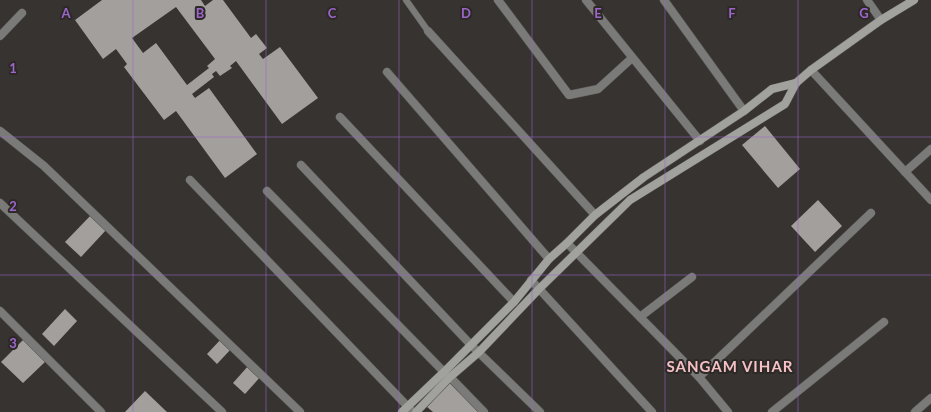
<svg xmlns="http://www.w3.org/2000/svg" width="931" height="412" font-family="Lato,sans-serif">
	<rect width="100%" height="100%" fill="#363330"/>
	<g fill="#a39f9c" fill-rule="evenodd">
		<path d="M102,0H201L205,6L213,0H223L251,38L256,34L267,48L259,54L263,59L280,47L318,98L282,124L236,61L230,66L232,68L220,76L216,71L212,74L214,77L192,94L195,98L209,88L257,154L225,178L176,111L164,120L124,67L127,64L116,49L103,59L75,20ZM176,7L215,59L207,66L209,68L187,85L156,43L143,53L132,38Z"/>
		<path d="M765,126L800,169L778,188L742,145Z"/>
		<path d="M818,200L842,226L815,252L791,226Z"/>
		<path d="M92,214L108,228L81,257L65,242Z"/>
		<path d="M65,309L77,321L54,346L42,334Z"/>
		<path d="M222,338L232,348L217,364L207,354Z"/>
		<path d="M24,339L46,361L23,383L1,362Z"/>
		<path d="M249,365L261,376L245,394L233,383Z"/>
		<path d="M450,382L482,412H433L427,407Z"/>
		<path d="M145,391L167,412H125Z"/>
	</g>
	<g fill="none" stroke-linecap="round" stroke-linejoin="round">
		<g stroke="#54514e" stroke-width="7">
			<path id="lane" d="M406,0L428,31"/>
		</g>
		<g stroke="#54514e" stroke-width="9">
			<g id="street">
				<path d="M498,0L569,95L598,89L632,58"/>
				<path d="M586,0L700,141"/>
				<path d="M664,0L744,111"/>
				<path d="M867,0L881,20"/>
				<path d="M428,31L595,215"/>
				<path d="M0,36L22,13"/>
				<path d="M811,70L931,200"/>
				<path d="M387,72L549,259"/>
				<path d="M340,117L514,302"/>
				<path d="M0,131L44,166L300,412"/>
				<path d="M301,165L471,345L540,412"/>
				<path d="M905,172L931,149"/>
				<path d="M190,180L413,412"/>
				<path d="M267,191L444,372"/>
				<path d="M0,203L222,412"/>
				<path d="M567,243L699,377L728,412"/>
				<path d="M531,280L652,412"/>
				<path d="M0,311L101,412"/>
				<path d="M640,317L692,277"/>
				<path d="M450,377L484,412"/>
				<path d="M699,377L871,213"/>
				<path d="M772,412L884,322"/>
				<path d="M915,412L931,398"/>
			</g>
		</g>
		<g stroke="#54514e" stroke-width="9">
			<g id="secondary">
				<path d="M402,412L444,372L514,302L549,259L567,243L595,215L644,177L744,111L772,89L796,83"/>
				<path d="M416,412L450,377L479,352L539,289L630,200L785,104L796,83L811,70L881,20L914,0"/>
			</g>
		</g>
		<use href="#lane" stroke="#7a7a78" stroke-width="6"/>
		<use href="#street" stroke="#7a7a78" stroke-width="8"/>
		<use href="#secondary" stroke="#a1a19e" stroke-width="8"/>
	</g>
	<path fill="none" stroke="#9e66cd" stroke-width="1" stroke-opacity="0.55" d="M133,0V412M266,0V412M399,0V412M532,0V412M665,0V412M798,0V412M0,137H931M0,275H931"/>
	<g text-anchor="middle" stroke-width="4" stroke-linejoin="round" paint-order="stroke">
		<g font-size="15" font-weight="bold" letter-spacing="1" fill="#f5c1c4" stroke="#2c2927">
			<text x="730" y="372">SANGAM VIHAR</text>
		</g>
	</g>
	<g font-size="13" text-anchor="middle" font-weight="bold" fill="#9e66cd" stroke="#2c2927" stroke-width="4" stroke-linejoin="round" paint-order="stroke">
		<text x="66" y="18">A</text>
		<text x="200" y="18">B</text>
		<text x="332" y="18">C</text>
		<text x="466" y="18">D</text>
		<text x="598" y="18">E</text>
		<text x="732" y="18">F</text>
		<text x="864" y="18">G</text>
		<text x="13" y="73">1</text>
		<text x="13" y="211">2</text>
		<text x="13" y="348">3</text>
	</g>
</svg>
